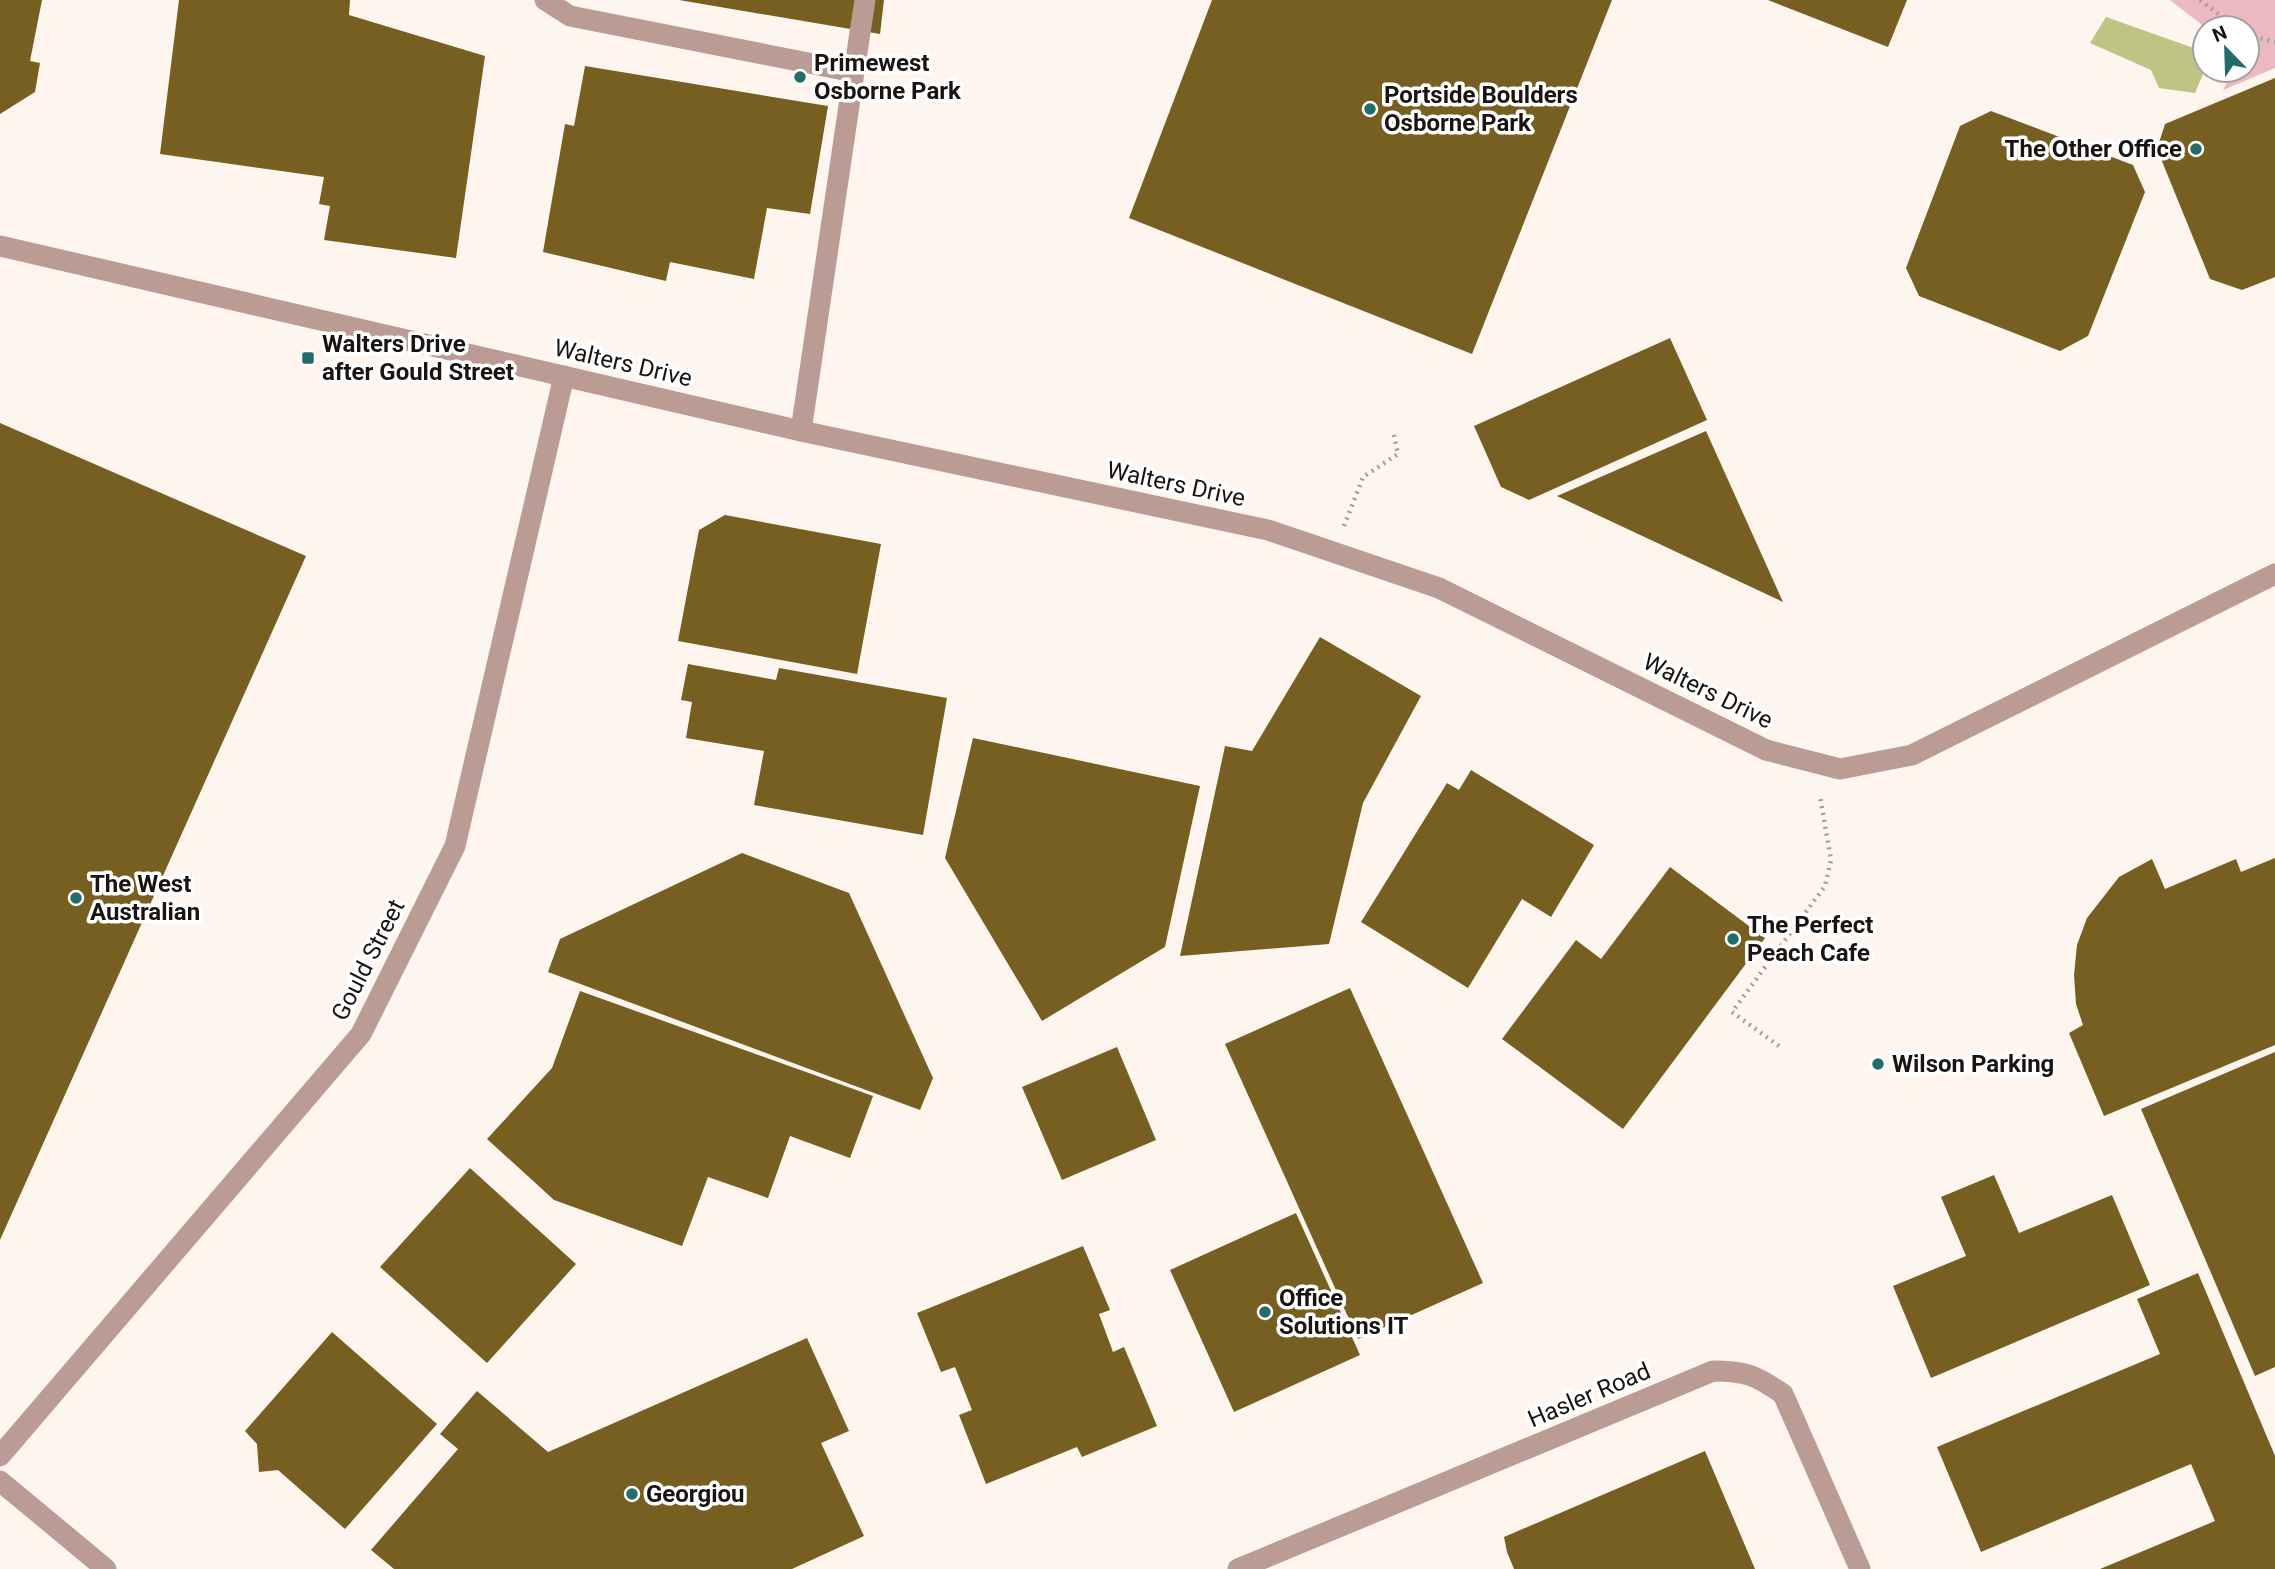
<svg xmlns="http://www.w3.org/2000/svg" width="2275" height="1569" font-family="Roboto,sans-serif">
	<rect width="100%" height="100%" fill="#fef5ef"/>
	<path fill="#ebb9c0" d="M2170,0H2275V68L2223,90L2233,70H2247V28H2206Z"/>
	<path fill="#bec484" d="M2106,17L2205,52V69L2195,93L2159,88L2151,70L2090,43Z"/>
	<g fill="#775e21">
		<path d="M0,0H42L30,61L40,63L35,92L0,114Z"/>
		<path d="M179,0H350L349,15L485,56L456,258L324,240L330,206L319,204L324,177L160,154Z"/>
		<path d="M679,0H884L880,34Z"/>
		<path d="M1212,0H1612L1472,354L1129,218Z"/>
		<path d="M1768,0H1907L1888,47Z"/>
		<path d="M585,66L828,106L810,214L767,208L754,279L670,262L666,281L543,252L565,124L574,126Z"/>
		<path d="M2275,78V277L2242,290L2210,279L2157,149L2165,124Z"/>
		<path d="M1991,111L2133,165L2145,192L2088,336L2060,351L1919,296L1906,268L1960,126Z"/>
		<path d="M1670,338L1707,420L1529,500L1501,487L1474,426Z"/>
		<path d="M0,423L306,556L0,1240Z"/>
		<path d="M1706,431L1783,602L1557,496Z"/>
		<path d="M725,515L881,544L857,674L678,641L699,530Z"/>
		<path d="M1320,637L1421,696L1363,803L1329,944L1180,956L1225,746L1252,751Z"/>
		<path d="M688,664L776,680L779,668L947,698L923,835L754,805L764,751L686,738L692,702L681,700Z"/>
		<path d="M973,738L1200,786L1165,947L1042,1021L945,858Z"/>
		<path d="M1471,770L1594,845L1551,917L1522,899L1468,988L1361,922L1447,783L1459,790Z"/>
		<path d="M742,853L849,893L933,1078L920,1110L548,972L560,939Z"/>
		<path d="M2275,858V1045L2104,1116L2069,1033L2083,1025L2076,1004L2074,975L2077,945L2087,918L2119,877L2152,859L2165,889L2236,859L2241,872Z"/>
		<path d="M1670,867L1765,938L1623,1129L1502,1039L1576,940L1601,959Z"/>
		<path d="M1350,988L1483,1283L1358,1339L1225,1044Z"/>
		<path d="M580,991L873,1096L850,1158L790,1136L768,1198L708,1177L682,1246L554,1200L487,1139L552,1068Z"/>
		<path d="M1117,1047L1156,1140L1062,1180L1022,1087Z"/>
		<path d="M2275,1052V1367L2255,1376L2141,1109Z"/>
		<path d="M470,1168L576,1264L487,1363L380,1267Z"/>
		<path d="M1994,1175L2019,1233L2112,1195L2150,1285L1931,1378L1893,1286L1966,1256L1941,1197Z"/>
		<path d="M1296,1213L1360,1355L1234,1412L1170,1270Z"/>
		<path d="M1083,1246L1110,1310L1099,1314L1113,1352L1124,1347L1157,1426L1082,1457L1077,1447L986,1484L959,1415L972,1410L955,1367L941,1372L917,1313Z"/>
		<path d="M2198,1273L2275,1456V1569H2100L2215,1521L2191,1464L1981,1552L1937,1447L2160,1354L2137,1299Z"/>
		<path d="M332,1332L437,1424L345,1529L278,1470L259,1472L257,1444L245,1431Z"/>
		<path d="M807,1338L849,1431L821,1443L864,1536L792,1569H394L371,1550L458,1449L440,1434L477,1391L548,1452Z"/>
		<path d="M1705,1451L1755,1569H1514L1507,1552L1504,1537Z"/>
	</g>
	<g fill="none" stroke-linecap="round" stroke-linejoin="round">
		<g stroke="#a49c98" stroke-width="4.5" stroke-dasharray="2 5" stroke-linecap="butt">
			<path d="M2200,0L2237,28"/>
			<path d="M2247,35L2275,42"/>
			<path d="M1344,526L1363,477L1398,454L1393,431"/>
			<path d="M1779,1046L1732,1012L1825,886L1831,860L1820,796"/>
		</g>
		<g stroke="#bb9c95" stroke-width="21">
			<path d="M545,0L570,16L854,72L801,431"/>
			<path d="M854,72L865,0"/>
		</g>
		<g stroke="#bb9c95" stroke-width="21">
			<path d="M0,246L801,431L1268,530L1439,588L1766,750L1840,769L1912,755L2275,574"/>
			<path d="M0,1456L361,1034L455,846L564,376"/>
			<path d="M0,1481L106,1569"/>
			<path d="M1238,1569L1713,1371C1746,1371 1755,1375 1783,1394L1860,1569"/>
		</g>
	</g>
	<g fill="#226d69" stroke="#fff" stroke-width="2.5">
		<circle cx="800" cy="77" r="7"/>
		<circle cx="1370" cy="109" r="7"/>
		<circle cx="2196" cy="149" r="7"/>
		<rect x="301" y="351" width="14" height="14" rx="3.5"/>
		<circle cx="76" cy="898" r="7"/>
		<circle cx="1733" cy="939" r="7"/>
		<circle cx="1878" cy="1064" r="7"/>
		<circle cx="1265" cy="1312" r="7"/>
		<circle cx="632" cy="1494" r="7"/>
	</g>
	<g text-anchor="middle" stroke-width="7" stroke-linejoin="round" paint-order="stroke">
		<g font-size="24" font-weight="bold" fill="#191411" stroke="#fff" text-anchor="start">
			<text x="814" y="71">Primewest<tspan x="814" dy="28">Osborne Park</tspan></text>
			<text x="1384" y="103">Portside Boulders<tspan x="1384" dy="28">Osborne Park</tspan></text>
			<text x="2182" y="157" text-anchor="end">The Other Office</text>
			<text x="322" y="352">Walters Drive<tspan x="322" dy="28">after Gould Street</tspan></text>
			<text x="90" y="892">The West<tspan x="90" dy="28">Australian</tspan></text>
			<text x="1747" y="933">The Perfect<tspan x="1747" dy="28">Peach Cafe</tspan></text>
			<text x="1892" y="1072">Wilson Parking</text>
			<text x="1279" y="1306">Office<tspan x="1279" dy="28">Solutions IT</tspan></text>
			<text x="646" y="1502">Georgiou</text>
		</g>
		<g font-size="24" fill="#191411" stroke="#fff">
			<text transform="translate(623 363) rotate(13)" y="8">Walters Drive</text>
			<text transform="translate(1176 484) rotate(12)" y="8">Walters Drive</text>
			<text transform="translate(1708 691) rotate(26)" y="8">Walters Drive</text>
			<text transform="translate(368 960) rotate(-63)" y="8">Gould Street</text>
			<text transform="translate(1589 1395) rotate(-23)" y="8">Hasler Road</text>
		</g>
	</g>
	<g transform="translate(2226 49) rotate(337)"><circle r="33" fill="#ffffff" stroke="#a3a1a0" stroke-width="2"/>
	<path d="M0-5L12 26L0 18L-12 26Z" fill="#226d69"/>
	<text y="-10" font-size="19" font-weight="bold" text-anchor="middle" fill="#191411">N</text>
	</g>
</svg>
